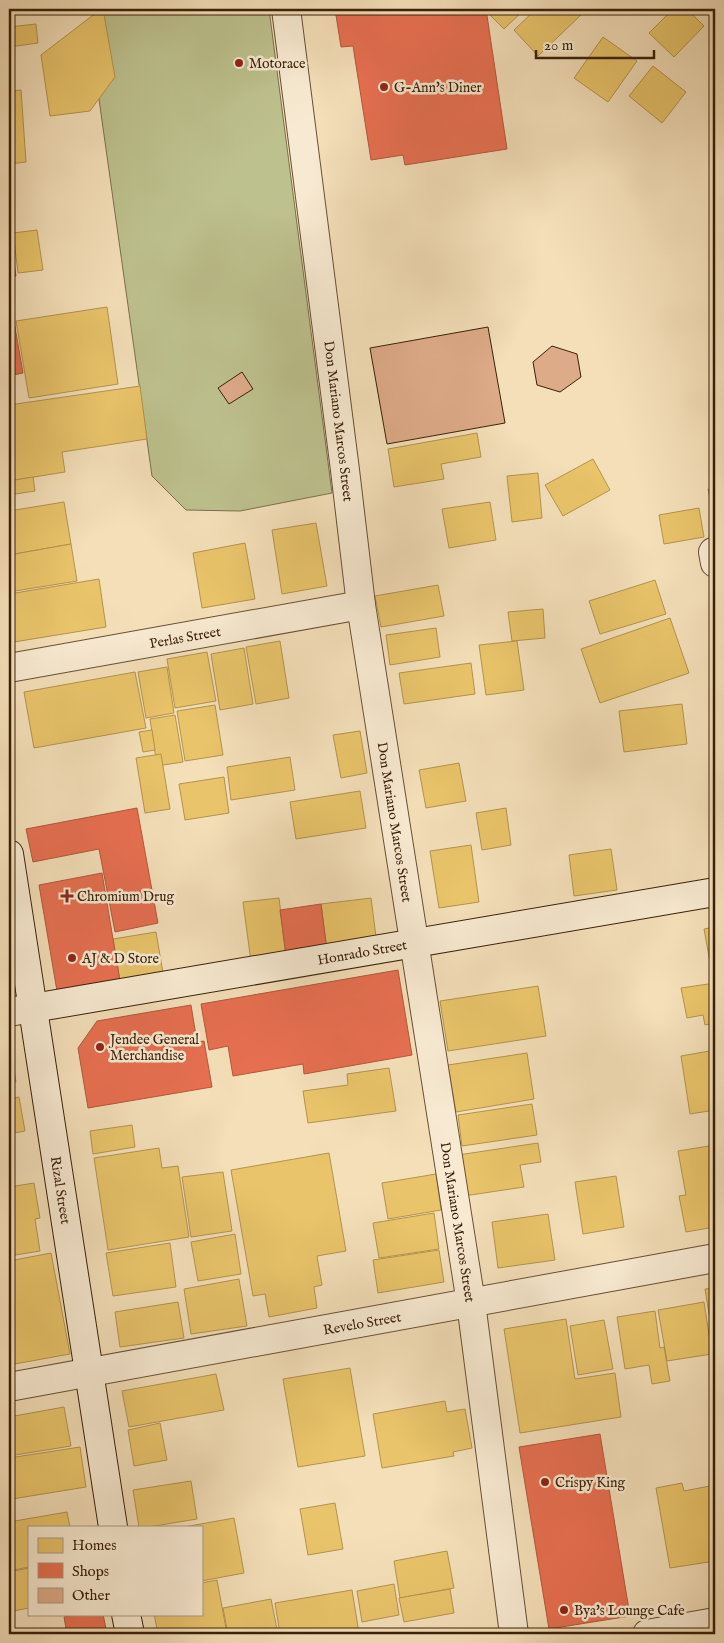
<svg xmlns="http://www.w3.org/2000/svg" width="724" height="1643" font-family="'IM FELL English',serif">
	<rect width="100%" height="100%" fill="#f4dfb9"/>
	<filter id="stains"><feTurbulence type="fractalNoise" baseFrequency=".004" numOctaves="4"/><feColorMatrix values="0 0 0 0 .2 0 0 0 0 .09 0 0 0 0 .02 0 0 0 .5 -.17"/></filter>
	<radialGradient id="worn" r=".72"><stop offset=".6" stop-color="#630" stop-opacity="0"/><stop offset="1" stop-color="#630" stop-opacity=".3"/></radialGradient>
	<path fill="#bdc18e" stroke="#7c704c" d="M100,9H269L332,493L240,511L186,510L152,476L88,21Z"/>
	<g fill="#e9c46a" stroke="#b4934d">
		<path d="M101,9H103L115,77L90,111L50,116L41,55Z"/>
		<path d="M484,9H525L504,29Z"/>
		<path d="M536,9H577L582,14L538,56L514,30Z"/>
		<path d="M673,9H687L704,26L674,57L649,33Z"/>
		<path d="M36,24L38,43L9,47V27Z"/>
		<path d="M603,37L637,61L608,102L574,78Z"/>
		<path d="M653,66L686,92L662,123L629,96Z"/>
		<path d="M21,90L26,162L9,164V91Z"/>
		<path d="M37,230L43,270L18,273L13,233Z"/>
		<path d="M107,307L118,384L29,398L16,321Z"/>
		<path d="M140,386L147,439L62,452L65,472L9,481V405Z"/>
		<path d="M477,433L481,457L441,464L444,479L394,487L388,449Z"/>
		<path d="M593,459L610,490L563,516L545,485Z"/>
		<path d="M538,473L542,518L512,522L507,476Z"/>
		<path d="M33,477L35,491L9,495V481Z"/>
		<path d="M715,487V521L708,489Z"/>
		<path d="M64,502L71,544L9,555V511Z"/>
		<path d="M490,502L496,540L449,548L442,509Z"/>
		<path d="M699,508L704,537L664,544L659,515Z"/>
		<path d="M316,523L327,586L282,594L272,530Z"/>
		<path d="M245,543L255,599L202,608L193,553Z"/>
		<path d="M71,544L77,581L9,592V555Z"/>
		<path d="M99,579L106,627L14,642L9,607V594Z"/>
		<path d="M655,580L666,614L600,634L589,601Z"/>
		<path d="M438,585L444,616L381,627L375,596Z"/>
		<path d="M543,609L545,638L512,641L508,612Z"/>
		<path d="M670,618L689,673L600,703L581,649Z"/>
		<path d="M436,628L440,657L390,665L386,635Z"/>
		<path d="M280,641L289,698L256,704L246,647Z"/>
		<path d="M517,641L524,690L486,695L479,645Z"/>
		<path d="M244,648L253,704L220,710L211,654Z"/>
		<path d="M207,652L216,701L175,708L167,659Z"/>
		<path d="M471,663L475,694L404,704L399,673Z"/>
		<path d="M167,667L174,713L146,718L138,672Z"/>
		<path d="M135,672L146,728L34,748L24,692Z"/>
		<path d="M682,704L687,744L624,752L619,711Z"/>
		<path d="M215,705L223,755L185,761L177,711Z"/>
		<path d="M175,715L183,762L157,766L150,719Z"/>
		<path d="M152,730L155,750L143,752L139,732Z"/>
		<path d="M360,731L367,773L341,778L333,735Z"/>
		<path d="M161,754L170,809L145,813L136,758Z"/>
		<path d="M290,757L295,790L231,800L227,767Z"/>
		<path d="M459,763L466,801L426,808L419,770Z"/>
		<path d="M224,777L229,813L185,820L179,784Z"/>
		<path d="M360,791L366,828L296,839L290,802Z"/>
		<path d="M506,808L511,845L482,850L476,813Z"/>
		<path d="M471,845L479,902L439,908L430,851Z"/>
		<path d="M611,849L617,890L574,896L569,855Z"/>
		<path d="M279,898L287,965L252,969L243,902Z"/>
		<path d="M371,898L378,952L328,958L321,904Z"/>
		<path d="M715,927V979H713L704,929Z"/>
		<path d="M156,932L164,979L121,987L113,939Z"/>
		<path d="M715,983V1023L705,1025L703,1015L687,1018L681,988Z"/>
		<path d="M538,986L546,1036L448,1051L440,1001Z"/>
		<path d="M9,1039L16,1082L9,1083Z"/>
		<path d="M715,1050V1110L690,1114L681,1056Z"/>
		<path d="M527,1053L534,1099L456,1112L448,1065Z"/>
		<path d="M389,1068L396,1111L308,1123L303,1091L348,1085L347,1074Z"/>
		<path d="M19,1097L25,1131L9,1134V1099Z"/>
		<path d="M532,1104L537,1135L462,1146L458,1115Z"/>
		<path d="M132,1125L135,1147L93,1154L90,1131Z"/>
		<path d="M538,1143L541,1162L520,1165L524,1187L464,1196L458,1155Z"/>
		<path d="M715,1145V1227L686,1232L679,1196L686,1195L678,1151Z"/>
		<path d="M159,1148L162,1168L178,1166L189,1237L108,1250L94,1158Z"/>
		<path d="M329,1153L346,1251L317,1256L322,1285L314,1287L317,1308L269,1317L265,1294L253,1296L231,1170Z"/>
		<path d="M223,1172L232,1231L191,1237L182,1177Z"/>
		<path d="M436,1174L441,1210L388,1219L382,1183Z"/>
		<path d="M616,1176L624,1227L583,1234L575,1182Z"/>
		<path d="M34,1183L40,1218L35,1219L40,1251L9,1256V1187Z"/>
		<path d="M434,1213L439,1249L379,1258L373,1223Z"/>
		<path d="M548,1214L555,1260L498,1268L492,1222Z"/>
		<path d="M235,1234L241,1274L198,1281L191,1242Z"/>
		<path d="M170,1243L176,1287L113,1296L106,1253Z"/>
		<path d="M439,1250L444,1282L378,1293L373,1260Z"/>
		<path d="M51,1253L70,1354L9,1365V1261Z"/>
		<path d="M239,1279L247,1326L191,1334L184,1289Z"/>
		<path d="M715,1288V1352L705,1289Z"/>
		<path d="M178,1302L184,1338L120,1347L115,1312Z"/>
		<path d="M704,1302L712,1354L667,1361L658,1310Z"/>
		<path d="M655,1311L660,1348L664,1347L670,1381L652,1384L649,1365L625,1369L617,1317Z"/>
		<path d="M566,1319L575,1379L615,1373L621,1417L520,1433L504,1329Z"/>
		<path d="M604,1320L613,1369L578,1375L570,1326Z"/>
		<path d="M350,1368L365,1456L298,1467L283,1379Z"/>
		<path d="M216,1374L224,1410L129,1427L122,1391Z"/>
		<path d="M445,1401L447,1412L465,1409L472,1448L453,1452L454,1456L382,1468L373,1414Z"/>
		<path d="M64,1407L71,1446L9,1456V1417Z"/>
		<path d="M160,1423L167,1460L134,1466L128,1430Z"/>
		<path d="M80,1447L86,1487L12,1499L9,1477V1458Z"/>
		<path d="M191,1481L197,1519L149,1527H139L133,1490Z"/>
		<path d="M682,1483L684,1491L710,1486L715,1518V1561L670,1568L656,1488Z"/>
		<path d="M335,1503L343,1549L308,1555L300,1509Z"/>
		<path d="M67,1512L70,1527H29V1567L9,1571V1522Z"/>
		<path d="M234,1518L244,1573L201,1581V1527H184Z"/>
		<path d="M447,1551L454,1588L400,1598L394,1561Z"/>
		<path d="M29,1568V1608L9,1612V1572Z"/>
		<path d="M217,1580L227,1634H158L154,1614H201V1583Z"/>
		<path d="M394,1584L399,1615L362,1622L357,1591Z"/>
		<path d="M450,1589L454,1613L404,1622L399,1598Z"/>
		<path d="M352,1590L359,1633L349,1634H280L275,1603Z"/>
		<path d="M271,1599L278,1634H228L223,1608Z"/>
	</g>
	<g fill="#e76f51" stroke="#b3573b">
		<path d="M335,9H486L507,149L405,165L403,155L371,160L353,46L341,47Z"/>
		<path d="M9,228L16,276L9,277Z"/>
		<path d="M9,310H12L23,373L9,376Z"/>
		<path d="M137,808L158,923L115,932L99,849L33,862L26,829Z"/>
		<path d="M102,873L121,987L58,997L39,885Z"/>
		<path d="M321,904L328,958L287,963L280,910Z"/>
		<path d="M398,970L412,1055L304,1074L303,1064L233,1076L228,1046L209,1050L201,1004Z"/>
		<path d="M191,1005L197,1042L204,1041L212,1087L88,1108L78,1048L97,1021Z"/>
		<path d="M600,1434L630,1616L549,1629L519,1447Z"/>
		<path d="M79,1614H103L107,1634H67L64,1617Z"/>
	</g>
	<g fill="#deab88" stroke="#3a2009">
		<path d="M488,327L505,423L387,444L370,348Z"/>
		<path d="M552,346L577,354L581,377L560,392L537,385L533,362Z"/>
		<path d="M242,372L253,389L229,404L218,388Z"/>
	</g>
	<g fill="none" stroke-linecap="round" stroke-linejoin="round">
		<g stroke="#685035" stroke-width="30">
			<g id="street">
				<path d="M286,9L345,470L361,605L471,1303L514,1634"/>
				<path d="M713,552L715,563"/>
				<path d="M9,668L361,605"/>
				<path d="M9,1012L33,1008"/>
				<path d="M9,1387L715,1258"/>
				<path d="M647,1634L715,1622"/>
			</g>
		</g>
		<g stroke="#3a2009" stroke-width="30">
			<g id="secondary">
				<path d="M9,854L113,1527"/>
				<path d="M33,1008L715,892"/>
				<path d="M126,1614L130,1634"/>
			</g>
		</g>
		<use href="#street" stroke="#f8ead2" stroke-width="28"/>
		<use href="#secondary" stroke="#f8ead2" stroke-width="28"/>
	</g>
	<g fill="#8f2418" stroke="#f8ead2" stroke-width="2">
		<circle cx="239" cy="63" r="5"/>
		<circle cx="384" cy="87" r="5"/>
		<path d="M64.5 888.5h5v5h5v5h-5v5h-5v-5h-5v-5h5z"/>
		<circle cx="72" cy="958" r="5"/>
		<circle cx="100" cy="1047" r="5"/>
		<circle cx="545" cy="1482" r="5"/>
		<circle cx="564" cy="1610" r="5"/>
	</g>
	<g text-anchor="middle" stroke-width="5" stroke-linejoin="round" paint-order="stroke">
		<g font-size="14" fill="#3a2009" stroke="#f8ead2" text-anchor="start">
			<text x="249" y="68">Motorace</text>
			<text x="394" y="92">G-Ann's Diner</text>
			<text x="77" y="901">Chromium Drug</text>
			<text x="82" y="963">AJ &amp; D Store</text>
			<text x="110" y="1044">Jendee General<tspan x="110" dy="16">Merchandise</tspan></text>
			<text x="555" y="1487">Crispy King</text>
			<text x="574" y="1615">Bya's Lounge Cafe</text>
		</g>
		<g font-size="14" fill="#3a2009" stroke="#f8ead2">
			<text transform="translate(339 421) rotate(83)" y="5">Don Mariano Marcos Street</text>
			<text transform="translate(185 637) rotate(-10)" y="5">Perlas Street</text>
			<text transform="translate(395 822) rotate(81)" y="5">Don Mariano Marcos Street</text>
			<text transform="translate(362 952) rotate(-10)" y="5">Honrado Street</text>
			<text transform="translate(61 1190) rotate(81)" y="5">Rizal Street</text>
			<text transform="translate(458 1222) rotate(81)" y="5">Don Mariano Marcos Street</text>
			<text transform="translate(362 1323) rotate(-10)" y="5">Revelo Street</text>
		</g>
	</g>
	<rect width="724" height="1643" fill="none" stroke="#f4dfb9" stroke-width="30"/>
	<rect x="10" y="10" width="704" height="1623" fill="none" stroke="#3a2009" stroke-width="2.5"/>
	<rect x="15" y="15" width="694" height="1613" fill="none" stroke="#3a2009"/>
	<rect x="28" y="1526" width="175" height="90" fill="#f8ead2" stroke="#ac9982"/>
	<rect x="38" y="1538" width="25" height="15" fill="#e9c46a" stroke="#ac9982"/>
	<text x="72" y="1550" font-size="15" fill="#3a2009">Homes</text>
	<rect x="38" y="1563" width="25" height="15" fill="#e76f51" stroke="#ac9982"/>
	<text x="72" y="1576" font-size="15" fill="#3a2009">Shops</text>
	<rect x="38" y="1588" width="25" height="15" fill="#deab88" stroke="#ac9982"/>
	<text x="72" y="1600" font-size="15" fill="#3a2009">Other</text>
	<path d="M536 50v8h118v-8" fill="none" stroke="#3a2009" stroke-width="2.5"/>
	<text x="544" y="50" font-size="15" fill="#3a2009" stroke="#f8ead2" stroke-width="4" paint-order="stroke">20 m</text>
	<rect width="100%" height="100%" filter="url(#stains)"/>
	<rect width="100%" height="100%" fill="url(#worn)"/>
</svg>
